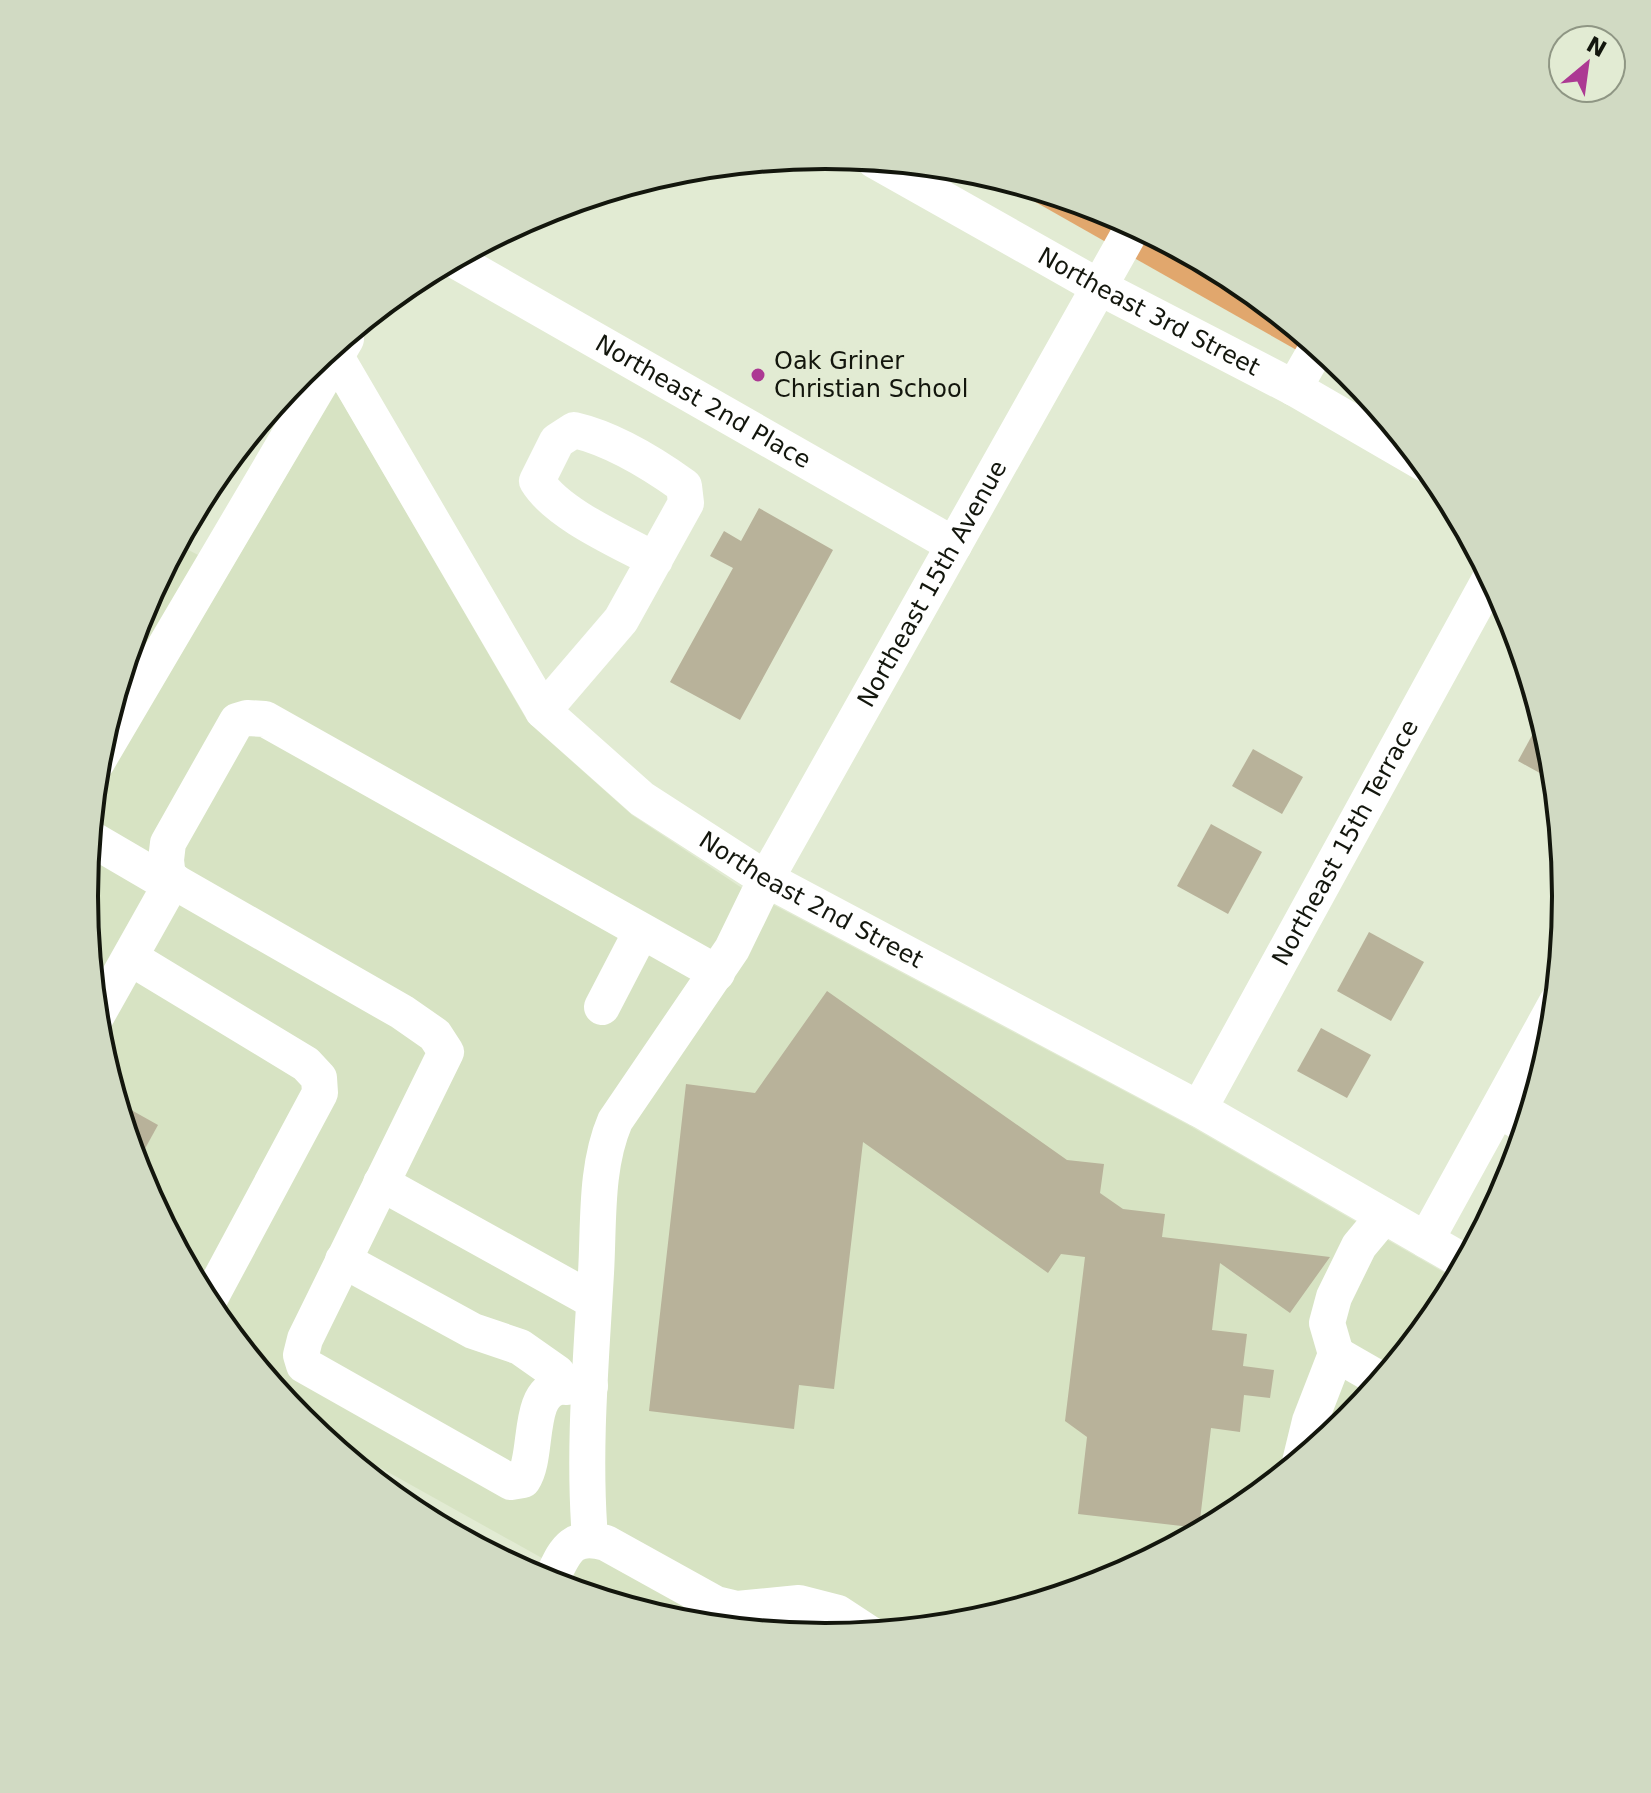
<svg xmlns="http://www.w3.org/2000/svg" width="1651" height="1793" font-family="'DejaVu Sans',sans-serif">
	<rect width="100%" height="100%" fill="#e2ebd3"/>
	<g fill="#d7e3c3">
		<path d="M336,392L528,722L632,815L742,888L1190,1126L1457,1280L1442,1309L1349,1421L1237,1513L1109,1582L970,1624L825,1638L680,1624L633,1609L311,1429L301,1420L209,1308L140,1180L98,1041L84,896L93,802Z"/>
		<path d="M177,544L200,556L114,701L141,612Z"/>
	</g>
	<path fill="#e1a76d" d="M984,173L1110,212L1238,280L1350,373L1362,387Z"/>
	<g fill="#b8b29a">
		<path d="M759,508L833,550L740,720L670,682L733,568L710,556L724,531L741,541Z"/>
		<path d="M1542,717L1553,752L1556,782L1518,761Z"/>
		<path d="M1253,749L1303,777L1282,814L1232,786Z"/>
		<path d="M1211,824L1262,852L1228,914L1177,886Z"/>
		<path d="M1369,932L1424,962L1391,1021L1337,991Z"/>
		<path d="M827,991L1067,1160L1104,1164L1100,1193L1123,1209L1165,1214L1162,1237L1330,1257L1290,1313L1220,1263L1212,1330L1247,1334L1243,1366L1274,1370L1270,1398L1244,1395L1240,1432L1211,1428L1199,1528L1078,1514L1087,1437L1065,1421L1085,1257L1061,1254L1048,1273L863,1142L834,1389L799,1385L794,1429L649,1411L686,1084L755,1093Z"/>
		<path d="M1321,1028L1371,1055L1347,1098L1297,1071Z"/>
		<path d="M117,1102L158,1125L136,1165Z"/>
	</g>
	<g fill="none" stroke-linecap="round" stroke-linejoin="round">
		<g stroke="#fff" stroke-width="36">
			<path id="s1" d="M874,160L1099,287L1294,388L1425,464"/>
			<path id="s2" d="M453,259L954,545"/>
			<path id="s3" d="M331,348L543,711L642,799L766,879L1199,1109L1466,1263"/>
			<path d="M1294,388L1318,346"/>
			<path d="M543,711L621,620L686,503L684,486C652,463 613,439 574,430L557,441L537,481C557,514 620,541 655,560"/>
			<path d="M97,762L346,339"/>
			<path d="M90,838L155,876L173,880L96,1017"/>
			<path d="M131,958L306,1064L319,1078L320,1093L207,1304"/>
			<path d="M602,1007L641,932"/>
			<path id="s4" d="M1199,1109L1491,577"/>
			<path d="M1498,1110L1527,1126"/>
			<path d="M381,1183L594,1301"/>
			<path d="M1426,1240L1557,1002"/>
			<path d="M343,1260L473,1331L520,1347L557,1373L567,1387"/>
			<path d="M1336,1354L1383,1381"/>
			<path d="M590,1386C580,1387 569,1385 559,1387C526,1393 539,1456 523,1480L511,1482L304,1365L301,1355L305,1339L446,1052L435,1035L402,1012L168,878L166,860L168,843L237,721L247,718L265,719L717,973"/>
			<path d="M1300,1462L1310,1421L1336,1354L1327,1323L1334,1297L1359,1246L1384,1216"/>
			<path id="s5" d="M590,1538C583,1451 591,1361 596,1273C599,1223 595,1168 615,1121L732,949L766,879L1134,225"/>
			<path d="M549,1584C564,1555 568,1532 606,1543L716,1604L737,1609L799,1603L838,1613L870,1634"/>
		</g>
	</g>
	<circle fill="#ac3993" stroke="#e2ebd3" stroke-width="3" cx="758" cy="375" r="8"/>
	<g text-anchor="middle" stroke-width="6" stroke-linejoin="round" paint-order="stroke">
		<g font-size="24" fill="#13160d" stroke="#e2ebd3">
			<text dy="8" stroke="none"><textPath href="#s1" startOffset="314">Northeast 3rd Street</textPath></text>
			<text dy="8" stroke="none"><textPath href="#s2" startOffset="288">Northeast 2nd Place</textPath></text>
			<text dy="8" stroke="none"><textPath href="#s5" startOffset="1044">Northeast 15th Avenue</textPath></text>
			<text dy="8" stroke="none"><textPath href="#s4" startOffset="304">Northeast 15th Terrace</textPath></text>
			<text dy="8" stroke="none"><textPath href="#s3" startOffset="750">Northeast 2nd Street</textPath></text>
		</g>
		<g font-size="24" fill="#13160d" stroke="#e2ebd3" text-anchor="start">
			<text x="774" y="369">Oak Griner<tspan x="774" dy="28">Christian School</tspan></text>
		</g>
	</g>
	<path d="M0 0H1651V1793H0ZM98 896a727 727 0 1 1 1454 0a727 727 0 1 1-1454 0Z" fill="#d1dac3" fill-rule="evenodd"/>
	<path fill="none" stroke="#13160d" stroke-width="4" d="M98 896a727 727 0 1 1 1454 0a727 727 0 1 1-1454 0Z"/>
	<g transform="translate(1587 64) rotate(29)"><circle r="38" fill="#e2ebd3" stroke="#8f9684" stroke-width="2"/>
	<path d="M0-6L14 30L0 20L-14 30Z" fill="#ac3993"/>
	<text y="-12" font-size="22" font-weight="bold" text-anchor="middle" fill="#13160d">N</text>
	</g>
</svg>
